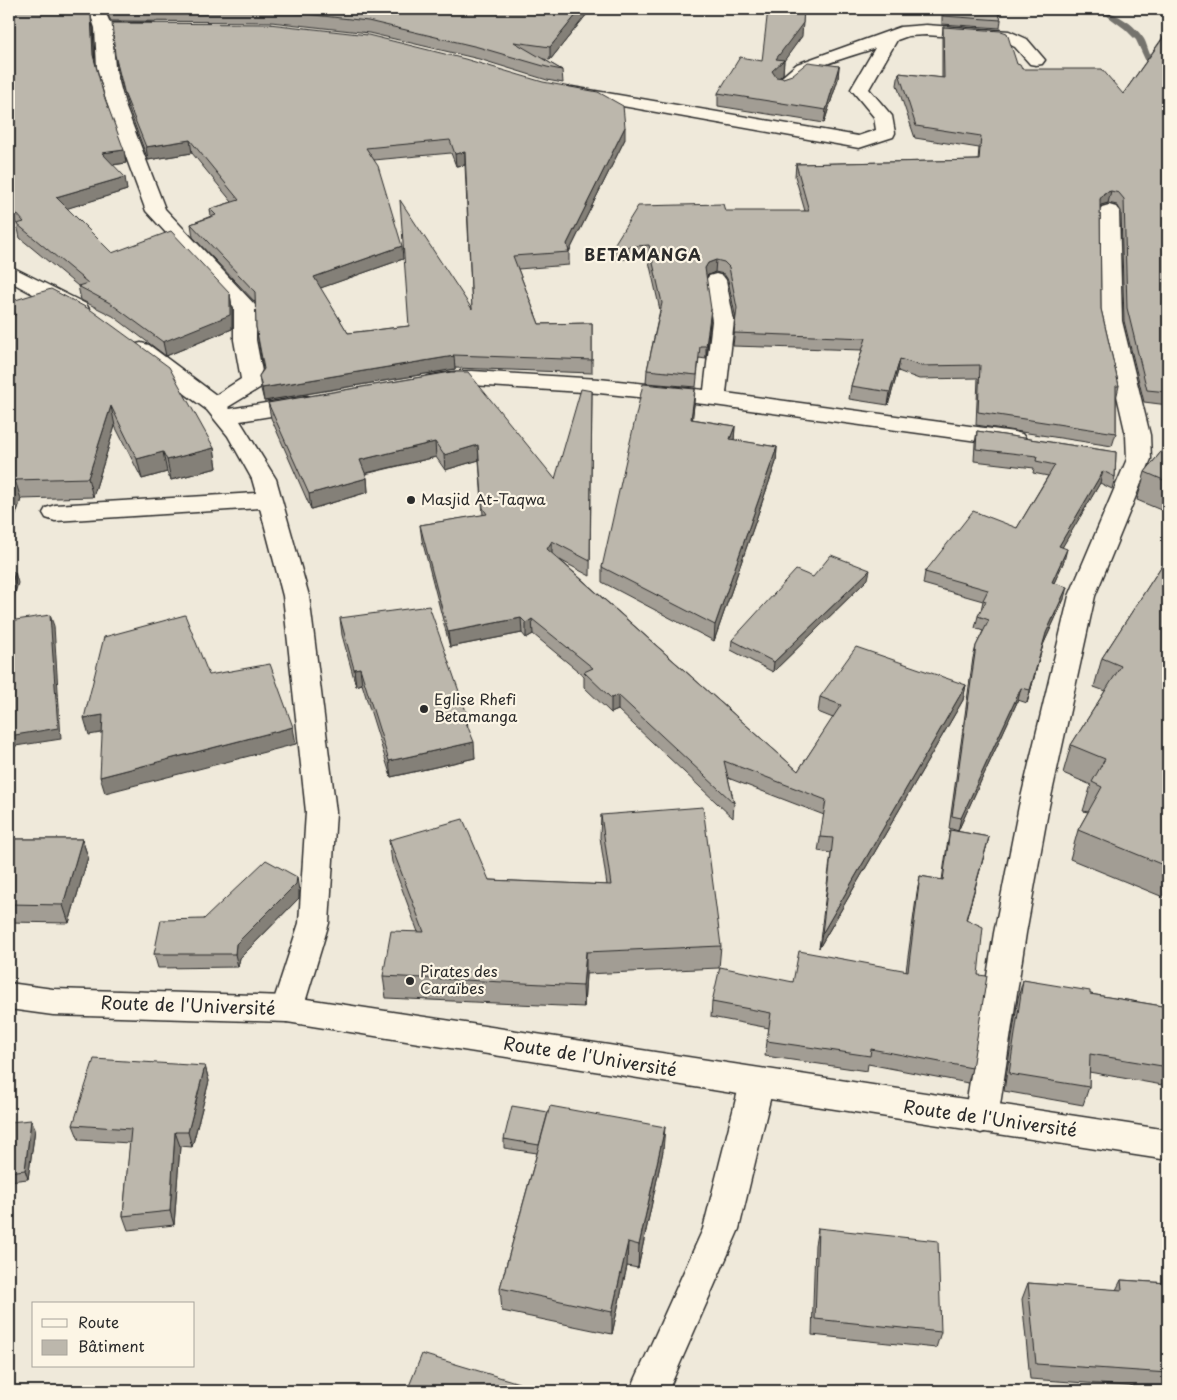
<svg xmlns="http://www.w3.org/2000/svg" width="1177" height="1400" font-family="'Playpen Sans',sans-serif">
	<rect width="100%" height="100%" fill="#efe9da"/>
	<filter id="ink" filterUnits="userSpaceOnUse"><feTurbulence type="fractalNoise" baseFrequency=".02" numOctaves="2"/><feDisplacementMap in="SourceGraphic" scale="10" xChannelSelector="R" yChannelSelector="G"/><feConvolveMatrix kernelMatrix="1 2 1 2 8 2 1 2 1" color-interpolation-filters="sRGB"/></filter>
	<g filter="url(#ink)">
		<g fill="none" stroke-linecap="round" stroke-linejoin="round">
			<path fill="#75736d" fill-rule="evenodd" d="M1086,9C1108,8 1131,19 1144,39C1148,46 1149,57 1156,64C1159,67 1164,70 1168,73V79L1148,66L1136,40L1125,29L1106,15Z"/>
			<g stroke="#2b2b2b" stroke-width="3">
				<g id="minor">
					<path d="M85,9H104L110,23H149L155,24L157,28L155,32L112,33L115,67L126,108L165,209L256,306V340L264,382L261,387L228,407L230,409L307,396L315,398L318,403L315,408L307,410L240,421L276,479L309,596L336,812L329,923L303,1009L298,1019L287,1022L276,1019L271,1009L299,923L306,812L283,596L260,508L55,521L46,518L43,513L46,508L55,505L256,493L252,479L228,436L207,410L133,355L130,350L133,345L141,343L149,345L216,395L241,379L234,340V307L146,211L108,108L97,67L95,28L90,13Z"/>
					<path d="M926,25L1009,31L1027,39L1045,60L1042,64L1036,65L1030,64L1015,47L1000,40L926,35L908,36L897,40L869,89L892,116L895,133L893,137L859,148L572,97L566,96L563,92L566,88L572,87L858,136L876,130L874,117L851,89L875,48C856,55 826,62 809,72C798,78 793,89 779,86L776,82L797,64L900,27Z"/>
					<path d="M1109,205L1116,207L1119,211L1122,321L1150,435L1151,459L1095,596L1049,806L1026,933L998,1118L993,1129L981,1133L969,1129L964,1118L994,933L1019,806L1069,596L1127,459L1126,435L1100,321L1099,211L1102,207Z"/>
					<path d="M9,267L16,269L86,304L89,309L86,314L78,315L70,314L9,281Z"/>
					<path d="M716,274L723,276L726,280L734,321L726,393L1014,432L1022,434L1026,439L1022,444L1014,446L714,405L599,393L472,385C458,385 442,389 428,386L425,381L428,376C443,373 457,371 472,371L599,379L704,390L712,321L706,280L709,276Z"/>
					<path d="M757,1069L769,1073L774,1083L739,1229L668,1391H630L703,1229L740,1083L745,1073Z"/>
				</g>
			</g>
			<g stroke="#2b2b2b" stroke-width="3">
				<path id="tertiary" d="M9,983L53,989L287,996L1168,1130V1160L757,1097L287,1022L53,1015L9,1009Z"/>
			</g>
			<use href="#minor" fill="#fcf5e5" fill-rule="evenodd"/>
			<use href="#tertiary" fill="#fcf5e5" fill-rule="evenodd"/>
		</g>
		<g fill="#a29d94" stroke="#2b2b2b" fill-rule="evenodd">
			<path d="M9,9L91,16L93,28L95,64L104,96L126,163L113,165L127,190L67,208L112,253L230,294L232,308V329L166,356L113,316L81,300L78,286L20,238L17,224L9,215Z"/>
			<path d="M105,9H591L550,60L543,59L562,70L563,83L547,80L479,59L369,33L271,22L111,21Z"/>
			<path d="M942,9H997L1001,20L1000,28L942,24Z"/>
			<path d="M943,27L1017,64L1022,69L1123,94L1168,30V405L1144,402L1124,321L1121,211L1117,205L1108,203L1101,205L1100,207L1101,309L1119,386L1116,399V433L1112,446L976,425L978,378L919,379L898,371L888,405L849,399L851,386L862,350L733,346L736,319L728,280L724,274L715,272L708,275L706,277L710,321L706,359L699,358L696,387L646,383L647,370L660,310L648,257L612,260V248L805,211L795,176L796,164L978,160L979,148L915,138L897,85L899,73L942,78V38Z"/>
			<path d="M802,36L784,60L783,74L779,77L783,78L839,66L838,79L824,123L718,106V93L762,61Z"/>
			<path d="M115,55L625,139L569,252V265L518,269L539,324L592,323V373L455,368V369L264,401L261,389L259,376L263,369L256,327V303L193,237L191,224L211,216L210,209L232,202L192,153L148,160L128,107L117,67ZM451,153L456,166L465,165L472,309L409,326L348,333L320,288L403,259L374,160Z"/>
			<path d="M9,302L214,448L217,468L171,480L167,472L142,479L115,426L93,497L21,499L9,536V320L11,318L9,308Z"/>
			<path d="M451,372L555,479L592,391L590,576L560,560L798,771L833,718L818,712L820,697L966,685L963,700L819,948L831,853L818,851L824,815L728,778L734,803L733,818L618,710L611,713L584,687V676L533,634L526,638L522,633L450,647L422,540L420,525L483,515L479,460L445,470L436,457L365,474L367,478L368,492L311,509L271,418L268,403Z"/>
			<path d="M694,405L692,419L735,426L734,440L777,447L776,462L714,641L602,582V567Z"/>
			<path d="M977,431L1116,452L1115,477L1112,489L1100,483L1062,547L1064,561L1054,583L1064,599L1043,645L1027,703L1018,700L958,831L949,828L973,658L976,646L983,631L975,628L978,616L981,610L983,601L923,584L925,572L1017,528L1048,476L1033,473L1034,468L974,461L975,443Z"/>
			<path d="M1168,443V513L1137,500L1145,472Z"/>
			<path d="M1168,556V899L1070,859L1078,830L1088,812L1083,811L1091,785L1063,773L1071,745L1105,691L1094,687L1102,658Z"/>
			<path d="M813,577L868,579L773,672L731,650L732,640Z"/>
			<path d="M340,618L467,714V725L475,758L391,777L362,684L356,686L342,635Z"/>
			<path d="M601,815L721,946L719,968L586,974L584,1007L386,998L383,976L418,932L392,862L389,840L489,880L607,885L600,837Z"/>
			<path d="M950,830L989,837L966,920L978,975L972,1068L968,1083L868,1064L867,1071L765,1056L769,1028L711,1017L712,1002L793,982L906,971L917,892L920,876L942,880L947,846Z"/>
			<path d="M9,839H82L88,857L69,923L9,922Z"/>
			<path d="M299,891V898L240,958L238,967L158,968L154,954L204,919Z"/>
			<path d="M1023,980L1090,994L1168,1007V1086L1089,1072V1087L1083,1105L1004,1091L1018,998Z"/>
			<path d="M205,1066L209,1081L192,1147L180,1146L174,1225L128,1230L123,1216L130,1143L79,1140L73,1125Z"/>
			<path d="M9,1122L35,1129L28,1179L9,1181Z"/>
			<path d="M504,1139L663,1151L638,1268L627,1266L612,1334L502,1311L500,1288L537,1153L504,1148Z"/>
			<path d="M818,1228L941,1332L936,1348L812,1335L815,1245Z"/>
			<path d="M1121,1280L1168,1283V1389L1030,1379L1022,1299L1028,1283L1116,1290Z"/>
		</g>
		<g fill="#848078" stroke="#2b2b2b">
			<path d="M581,9H591L550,60V47Z"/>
			<path d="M804,9L802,36L784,61V60L783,74L771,85L772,71L776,59Z"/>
			<path d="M91,16L93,28L95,67L93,55Z"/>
			<path d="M839,66L838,79L824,123L826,110Z"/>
			<path d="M625,127V139L569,252L567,244Z"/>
			<path d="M190,140L192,153L148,160L146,147Z"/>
			<path d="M124,150L126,163L104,166L102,153Z"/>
			<path d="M465,152V165L456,166L455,154Z"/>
			<path d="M125,177L127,190L59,211L56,197Z"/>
			<path d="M1111,191L1108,203L1101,205L1097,211L1100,199L1104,193Z"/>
			<path d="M402,246L403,259L315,290L314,277Z"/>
			<path d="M716,260L715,272L708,275L704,280L705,268L708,263Z"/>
			<path d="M230,294L232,308V329L166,356L163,342Z"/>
			<path d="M711,309L710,321L706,359V346Z"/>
			<path d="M454,356L455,369L264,401L262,388Z"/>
			<path d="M900,359L898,371L888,405L890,392Z"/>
			<path d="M695,389L694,405L691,434V419Z"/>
			<path d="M111,406L115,426L93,497L88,478Z"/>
			<path d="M735,426L734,442L730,439Z"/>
			<path d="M435,442L436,457L362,474L360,460Z"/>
			<path d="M478,445L479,460L445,470L444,455Z"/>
			<path d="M777,447L776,462L714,641L715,625Z"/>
			<path d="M214,448L217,468L171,480L167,460Z"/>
			<path d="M163,452L167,472L142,479L137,459Z"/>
			<path d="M1103,471L1100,483L1056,558L1059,546Z"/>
			<path d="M367,478L368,492L311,509L309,494Z"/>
			<path d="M15,480L21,499L9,536V498Z"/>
			<path d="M552,541V556L547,549Z"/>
			<path d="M1067,549L1064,561L1049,594L1052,582Z"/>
			<path d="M870,570L868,579L773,672L774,662Z"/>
			<path d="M15,572L18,583L9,614V592Z"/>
			<path d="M1067,587L1064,599L1043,645L1027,703L1046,633Z"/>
			<path d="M50,615L54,626L61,739L9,747V736Z"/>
			<path d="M521,618L522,633L450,647L448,632Z"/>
			<path d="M532,619L533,634L526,638V623Z"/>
			<path d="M360,668L362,684L356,686L354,669Z"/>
			<path d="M966,685L963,700L819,948L822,934Z"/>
			<path d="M1021,688L1018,700L958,831L961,818Z"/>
			<path d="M618,695V710L611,713V698Z"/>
			<path d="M467,714L468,731L463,715Z"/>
			<path d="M103,715L107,732L89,735L84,718Z"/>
			<path d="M293,727L296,744L105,793L100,777Z"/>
			<path d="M474,742L475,758L391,777L389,761Z"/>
			<path d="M989,837L985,852L962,935L966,919Z"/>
			<path d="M82,839L88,857L69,923L63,905Z"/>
			<path d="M297,877L299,891V898L240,958L238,967L235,954L236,944Z"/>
			<path d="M586,952V974L584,1007L583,986Z"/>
			<path d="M205,1066L209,1081L192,1147L188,1132Z"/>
			<path d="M31,1120L35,1129L28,1179L25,1170Z"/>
			<path d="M665,1127L663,1151L638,1268L639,1245Z"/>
			<path d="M175,1132L180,1146L174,1225L170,1211Z"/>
			<path d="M628,1242L627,1266L612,1334V1312Z"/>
			<path d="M519,1383V1391H516Z"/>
		</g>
		<g fill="#bcb7ac" stroke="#2b2b2b" fill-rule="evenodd">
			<path d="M9,9H88L91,16L93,55L104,96L124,150L102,153L125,177L56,197L112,253L171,231L230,294V315L163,342L110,303L78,286L88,283L17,224L24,222L9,205Z"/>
			<path d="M109,9H581L550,47L514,42L562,70L547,67L478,47L368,21L269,10Z"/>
			<path d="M768,9H804L803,23L776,59L784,60L772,71L776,77L783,78L792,75L808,62L839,66L826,110L718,93L740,57L762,61Z"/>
			<path d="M943,9H997L1001,20L943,16Z"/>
			<path d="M112,23L269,24L368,35L465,59L543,82L598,92L623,106L625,127L567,244L569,252L513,256L539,324L592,323V360L453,355L454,356L262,388L259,376L264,369L256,327L255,292L191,224L216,215L210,209L239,200L190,140L146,147L125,95L115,55ZM450,140L455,154L465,152L472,309L400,200L409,326L348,333L314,277L402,246L378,166L366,148Z"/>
			<path d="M943,27L1001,31L1007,33L1017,64L1020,65L1022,69H1102L1123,94L1168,31V392L1147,390L1127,308L1124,199L1119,193L1111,191L1104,193L1100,199L1101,309L1119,386H1116V433L978,412L980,365L921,366L900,359L890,392L851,386L866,338L734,333L737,308L729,267L724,262L716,260L708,263L705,268L711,309L706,346H700L697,375L647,370L662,303L649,245L612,248L638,206L723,204L725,211H809L796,164L979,160L981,136L916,126L899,73L944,78Z"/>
			<path d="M51,289L91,310L169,367L214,448L167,460L163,452L137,459L111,406L88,478L15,480L9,498V320L16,314L9,305V302Z"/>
			<path d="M451,372H468L555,479L581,389L592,391L590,561L552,541L547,549L798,771L841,705L820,697L856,647L966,685L822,934L833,838L820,837L826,800L724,761L734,803L618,695L611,698L584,672L593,668L532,619L526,623L521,618L448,632L420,525L487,514L483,508L478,445L444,455L435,442L360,460L367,478L309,494L268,403Z"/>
			<path d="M643,384L695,389L691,419L735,426L730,439L777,447L715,625L602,567Z"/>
			<path d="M977,431L1116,452L1115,477L1103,471L1059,546L1067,549L1052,582L1067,587L1046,633L1030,690L1021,688L961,818L952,816L976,646L989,620L978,616L986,601L983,600L988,590L925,572L973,511L1017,528L1055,465L1036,461L1037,456L976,449Z"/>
			<path d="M1168,443V482L1145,472Z"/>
			<path d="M831,555L870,570L774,662L732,640L796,570L813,577Z"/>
			<path d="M1168,556V867L1078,830L1102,787L1092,782L1105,759L1071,745L1121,666L1102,658Z"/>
			<path d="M9,572H15L9,592Z"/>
			<path d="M429,606L467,714L463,715L474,742L389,761L360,668L354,669L340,618Z"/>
			<path d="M50,615L58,728L9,736V621Z"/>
			<path d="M185,615L209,675L270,664L293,727L100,777L103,715L84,718L104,637Z"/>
			<path d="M703,807L721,946L586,952L583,986L383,976L391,931L424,932L389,840L463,819L489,880L611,885L601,815Z"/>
			<path d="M950,830L989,837L966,919L983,927L978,975L987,976L972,1068L871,1049L870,1056L767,1041L771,1013L712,1002L720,967L793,982L799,951L908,971L920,876L943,880Z"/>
			<path d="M9,839H82L63,905L9,904Z"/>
			<path d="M266,860L297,877L296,884L236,944L235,954H154L161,920L204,919Z"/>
			<path d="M1023,980L1090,991V994L1168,1007V1067L1090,1054L1089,1087L1009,1074Z"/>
			<path d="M94,1059L205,1066L188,1132H175L170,1211L123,1216L131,1129L73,1125Z"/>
			<path d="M512,1106L548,1112L539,1145L504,1139Z"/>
			<path d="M550,1106L665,1127L639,1245L628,1242L612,1312L500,1288Z"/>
			<path d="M31,1120L25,1170L9,1172V1122Z"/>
			<path d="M818,1228L938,1241L941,1332L815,1319Z"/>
			<path d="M1121,1280L1168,1283V1373L1036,1364L1028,1283L1122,1290Z"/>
			<path d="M422,1354L519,1383L516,1391H407Z"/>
		</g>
	</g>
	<g fill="#2b2b2b" stroke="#fcf5e5" stroke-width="2">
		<circle cx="411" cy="500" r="5"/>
		<circle cx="424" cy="709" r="5"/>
		<circle cx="410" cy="981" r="5"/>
	</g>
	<g text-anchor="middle" stroke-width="4.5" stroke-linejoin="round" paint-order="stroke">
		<g font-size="15" fill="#2b2b2b" stroke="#fcf5e5" text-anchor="start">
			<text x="421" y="505">Masjid At-Taqwa</text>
			<text x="434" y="705">Eglise Rhefi<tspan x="434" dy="17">Betamanga</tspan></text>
			<text x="420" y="977">Pirates des<tspan x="420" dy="17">Caraïbes</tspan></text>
		</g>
		<g font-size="16" font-weight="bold" letter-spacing="1" fill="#2b2b2b" stroke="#fcf5e5">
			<text x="643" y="261">BETAMANGA</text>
		</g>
		<g font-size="18" fill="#2b2b2b" stroke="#fcf5e5">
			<text transform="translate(188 1006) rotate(2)" y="6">Route de l'Université</text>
			<text transform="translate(590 1057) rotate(9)" y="6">Route de l'Université</text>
			<text transform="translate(990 1119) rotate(8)" y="6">Route de l'Université</text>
		</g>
	</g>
	<rect width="1177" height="1400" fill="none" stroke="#fcf5e5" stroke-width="30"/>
	<rect x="15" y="15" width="1147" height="1370" fill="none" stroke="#2b2b2b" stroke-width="2" filter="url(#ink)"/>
	<rect x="32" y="1302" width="162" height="65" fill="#fcf5e5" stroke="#a8a49b"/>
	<rect x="42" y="1319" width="25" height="8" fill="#fcf5e5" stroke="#a8a49b"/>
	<text x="78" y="1328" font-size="15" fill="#2b2b2b">Route</text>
	<rect x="42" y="1340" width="25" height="15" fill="#bcb7ac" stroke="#a8a49b"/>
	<text x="78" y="1352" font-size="15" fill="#2b2b2b">Bâtiment</text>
</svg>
